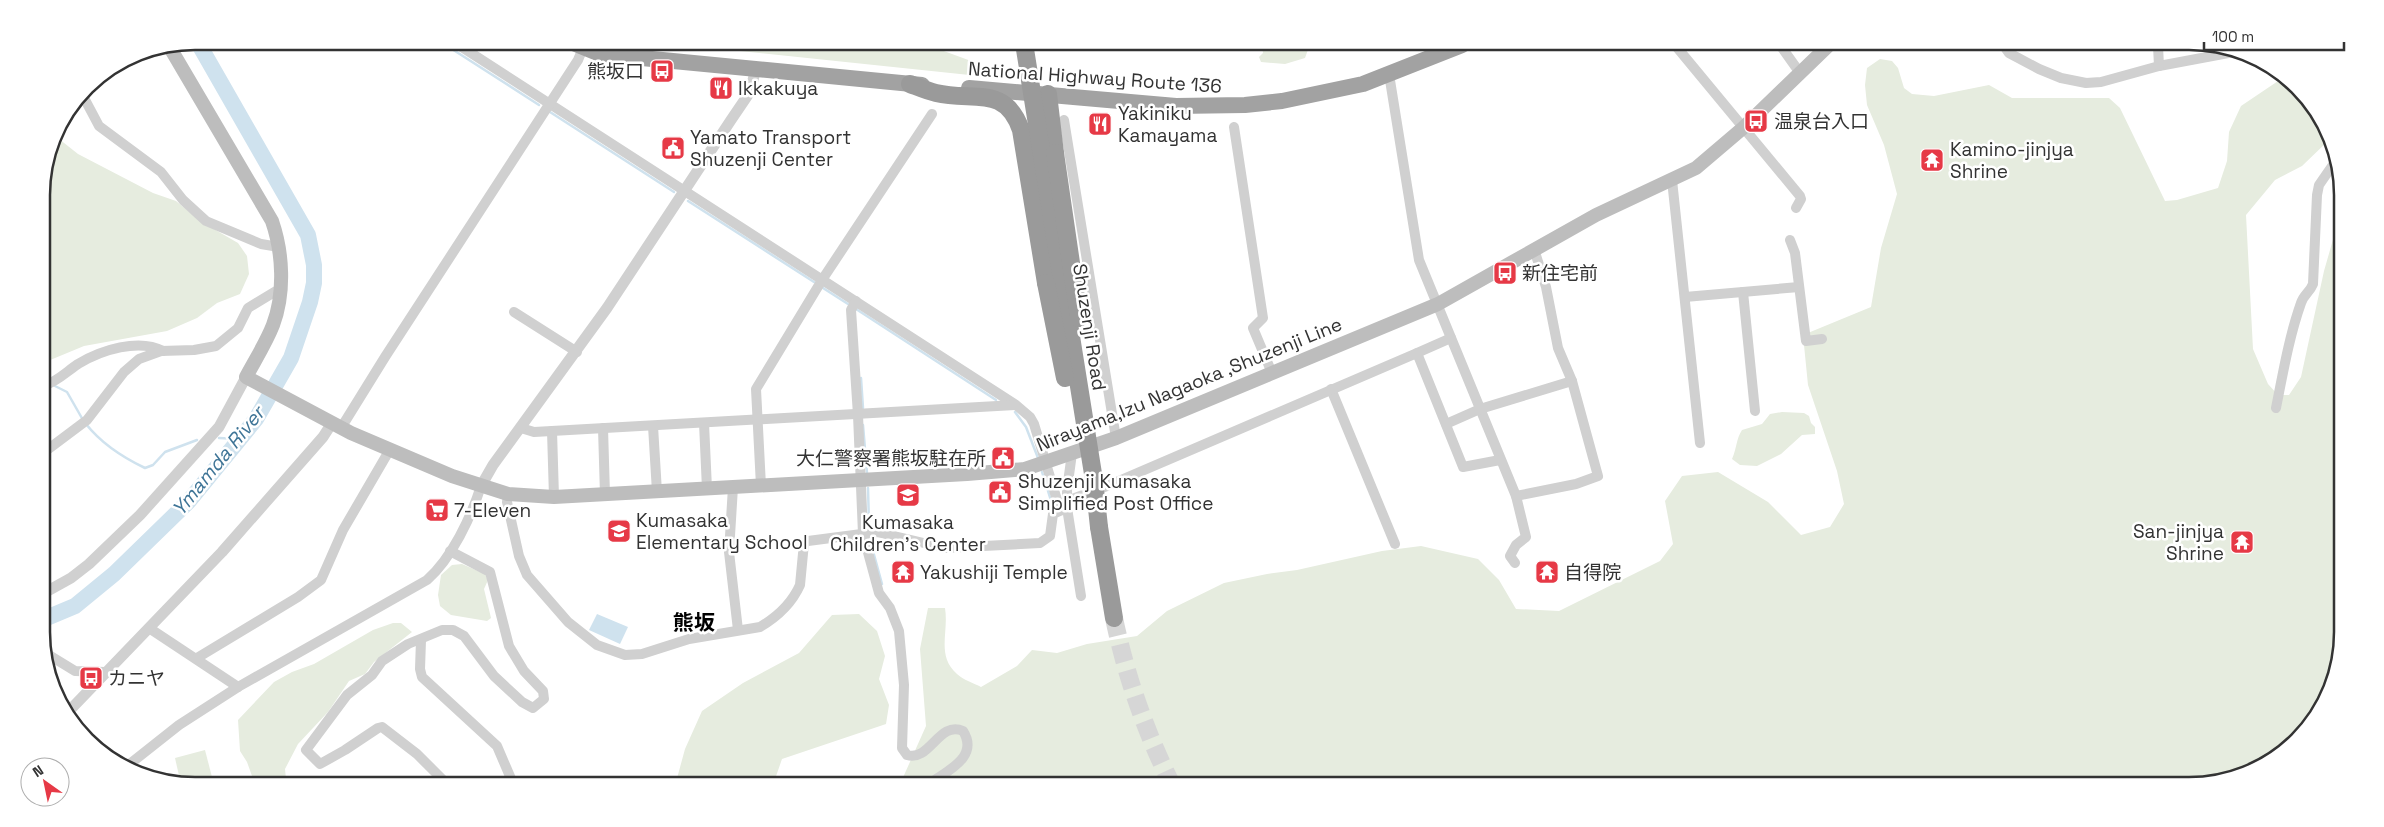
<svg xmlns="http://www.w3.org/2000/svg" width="2384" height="827" font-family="'Space Grotesk','Noto Sans JP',sans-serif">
	<rect width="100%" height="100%" fill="#fff"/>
	<g fill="#e6ecdf">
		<path d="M653,42L922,43L982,65L979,76Z"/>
		<path d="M1266,44H1310L1305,58L1285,64L1261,62L1259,57L1263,53L1262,46Z"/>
		<path d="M1880,59L1892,61L1898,68L1904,88L1912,94L1934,96L1989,85L2012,98H2109L2120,108L2165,201L2177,200L2218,188L2227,161L2229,132L2241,106L2284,77L2304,94L2328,141L2302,166L2275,180L2246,215L2253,349L2268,384L2278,395H2289L2301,377L2324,271L2340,215L2337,672L2317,717L2283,754L2247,774L2198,785L901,782L926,726L920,649L928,608H945C949,633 936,655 957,674C963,680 974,683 981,687L1017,666L1032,650L1057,653L1087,644L1137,636L1167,611L1224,583L1267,574L1297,570L1382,551L1421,546L1478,559L1499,580L1516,609L1559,611L1660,561L1673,544L1665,501L1682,476L1718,472L1768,502L1801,535L1830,527L1844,504L1837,471L1808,385L1803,335L1871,307L1881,248L1897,194L1884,145L1867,105L1865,85L1867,68Z"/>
		<path d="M54,135L78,154L153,193L176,201L200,221L238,243L247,256L249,274L240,294L217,303L197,318L167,331L84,346L43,363L42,186Z"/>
		<path d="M1782,412L1804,413L1809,416L1811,423L1815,427V434L1802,435L1781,454L1757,466L1740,465L1732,459C1737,448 1736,439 1742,430L1762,424L1770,414Z"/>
		<path d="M462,564L485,574L488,580L484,589L491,618L487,621L451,615L440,606L438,595L441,575L452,565Z"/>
		<path d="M859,614L877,631L885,656L879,679L889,705L886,724L782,759L774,782H676L685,749L702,711L743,683L799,653L832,615Z"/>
		<path d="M393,623H401L412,632L374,662L365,674L349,681L328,712L298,744L285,769L286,779L260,781L252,776L247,762L240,751L238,720L274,682L292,672L314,664L373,630Z"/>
		<path d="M205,750L213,781L180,780L175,758Z"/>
	</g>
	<path fill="#cfe2ee" d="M597,614L628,627L620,644L589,630Z"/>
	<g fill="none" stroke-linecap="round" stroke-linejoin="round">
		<g stroke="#cfe2ee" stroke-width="2.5">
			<path d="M441,42L539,105"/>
			<path d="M550,112L674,192"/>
			<path d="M688,201L814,282"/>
			<path d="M823,288L848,304"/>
			<path d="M856,309L996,400"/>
			<path d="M861,378L863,408"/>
			<path d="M55,386L67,392L83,420"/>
			<path d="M1015,412L1026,427L1038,458"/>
			<path d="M86,424C101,443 124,458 145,468L153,465L165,452L197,440"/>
			<path d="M863,425L867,473"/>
			<path d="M219,438L240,439"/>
			<path d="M1042,472L1053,507"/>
			<path d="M868,488L869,524"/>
			<path d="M870,540L882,584"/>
		</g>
		<path stroke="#cfe2ee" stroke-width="16" d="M44,619L75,606L114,574L189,501L256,419L291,358L310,302L314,283V265L308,235L197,41"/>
		<path stroke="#d6d6d6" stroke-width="18" stroke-dasharray="18 9" stroke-linecap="butt" d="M1114,618C1126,676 1145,730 1171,783"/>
		<g stroke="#d0d0d0" stroke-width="10">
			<path d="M454,42L1016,405L1030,417L1034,424L1060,510"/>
			<path d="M1675,45L1800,196L1801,199L1796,208"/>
			<path d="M1780,45L1800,73"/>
			<path d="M2004,46L2009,53L2039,69L2061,78L2086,83L2101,82L2159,66L2239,51"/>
			<path d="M2158,46L2159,66"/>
			<path d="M1389,74L1419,260L1516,496L1526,537L1516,545L1510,556L1515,563"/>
			<path d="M82,94L99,126L161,172L183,200L206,221L261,244L279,247"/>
			<path d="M1064,120L1116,438"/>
			<path d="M1234,127L1263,318L1253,328L1272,373"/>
			<path d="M1672,180L1700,443"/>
			<path d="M1790,240L1795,253L1806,341L1822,339"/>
			<path d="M1743,292L1755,411"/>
			<path d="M1685,297L1799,287"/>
			<path d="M856,301L851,310L858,415L863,534L879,593L890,608L899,631L904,685L902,748L907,755C930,762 939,720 963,731C979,756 949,770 932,782"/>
			<path d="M514,312L577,352"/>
			<path d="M1417,353L1451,338"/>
			<path d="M43,386C57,382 66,372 78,364C101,350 139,338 163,351"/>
			<path d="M1331,389L1395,544"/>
			<path d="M2276,408C2283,373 2289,337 2301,303C2304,294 2310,292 2313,284L2317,195L2319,185L2337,159"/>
			<path d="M704,423L707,489"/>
			<path d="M1446,424L1480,409L1572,381"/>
			<path d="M653,426L657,492"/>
			<path d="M341,428L385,357L578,60L583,48"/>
			<path d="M521,428L534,432L1015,405"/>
			<path d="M603,428L605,495"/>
			<path d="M552,431L554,497"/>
			<path d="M43,453L87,420L124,372L139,359L161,351L194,350L216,346L238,328L248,308L281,288"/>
			<path d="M1072,453L1067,490V508L1081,596"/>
			<path d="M761,486L756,389L822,280L932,114"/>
			<path d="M733,487L729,552L738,630"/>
			<path d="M508,494L507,502L519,556L527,575L568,622L597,645L625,655L642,654L689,639L760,627C777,617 792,603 800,585L804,543L808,541L877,532L945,548L1040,543L1050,536L1053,514L1067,508"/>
			<path d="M1516,496L1576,484L1598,476L1572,381L1558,348L1546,287L1534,249"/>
			<path d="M1067,501L1107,486L1417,353L1463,467L1500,460"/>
			<path d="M149,628L238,687"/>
			<path d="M421,640L420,669L422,677L497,746L512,781"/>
			<path d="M44,652L75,671L105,672"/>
			<path d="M197,658L298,597L321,580L343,530L389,451"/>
			<path d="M126,767L179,725L238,687L427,580C452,558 471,517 481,486"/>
			<path d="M444,781L417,754L382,727L378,728L345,750L320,764L306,750L347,695L372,675L382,661L408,644L442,630H453L464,636L494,676L522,702L533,708L544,699L543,691L524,671L509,646L490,572L450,551"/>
		</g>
		<g stroke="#d0d0d0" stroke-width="11">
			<path d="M481,486L493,465L607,308L731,120L750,92L756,68"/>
			<path d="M44,593L71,578L89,564L140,515L219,427L246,377"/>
			<path d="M69,711L222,552L323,437L332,423"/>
		</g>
		<path stroke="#bdbdbd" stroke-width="14" d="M169,46L272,221C283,253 285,293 273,325C266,343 255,360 246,377L351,433L452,476L508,494L554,497L967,474L1025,469L1116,438L1438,304L1596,215L1696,168L1743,128L1828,46"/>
		<g stroke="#a2a2a2" stroke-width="16">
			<path d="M571,42L598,53L621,56L922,85"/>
			<path d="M969,88L1176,106L1245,105L1282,101L1363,84L1462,45"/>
		</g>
		<g stroke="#9a9a9a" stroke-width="18">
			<path d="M910,84C918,87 927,91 936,93C973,102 1005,84 1021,130L1046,283"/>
			<path d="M1048,94L1055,153"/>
			<path d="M1099,527L1114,618"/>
		</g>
		<g stroke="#9a9a9a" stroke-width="18">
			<path d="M1024,43L1094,480L1099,527"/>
			<path d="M1055,153L1079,318"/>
			<path d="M1046,283L1065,378"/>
		</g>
	</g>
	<defs>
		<g id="bus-square" transform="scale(1.25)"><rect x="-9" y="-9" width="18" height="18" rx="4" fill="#e63946" stroke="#fff"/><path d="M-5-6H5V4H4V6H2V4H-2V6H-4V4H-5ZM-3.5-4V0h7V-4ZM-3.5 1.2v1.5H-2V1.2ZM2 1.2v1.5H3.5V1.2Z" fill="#fff"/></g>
		<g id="restaurant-square" transform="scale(1.25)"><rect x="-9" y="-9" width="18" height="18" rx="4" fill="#e63946" stroke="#fff"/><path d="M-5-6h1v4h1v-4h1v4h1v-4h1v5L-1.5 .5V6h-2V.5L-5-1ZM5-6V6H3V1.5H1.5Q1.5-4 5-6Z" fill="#fff"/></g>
		<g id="civic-square" transform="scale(1.25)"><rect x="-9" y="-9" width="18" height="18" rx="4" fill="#e63946" stroke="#fff"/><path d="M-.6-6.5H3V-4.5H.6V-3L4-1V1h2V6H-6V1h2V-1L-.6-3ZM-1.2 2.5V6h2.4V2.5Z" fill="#fff"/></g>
		<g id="temple-square" transform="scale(1.25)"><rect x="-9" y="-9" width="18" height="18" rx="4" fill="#e63946" stroke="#fff"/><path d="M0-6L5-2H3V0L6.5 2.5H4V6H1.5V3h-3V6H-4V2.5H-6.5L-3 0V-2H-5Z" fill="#fff"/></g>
		<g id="school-square" transform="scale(1.25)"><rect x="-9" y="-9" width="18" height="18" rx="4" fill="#e63946" stroke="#fff"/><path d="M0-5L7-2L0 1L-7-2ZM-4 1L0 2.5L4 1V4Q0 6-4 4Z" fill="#fff"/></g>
		<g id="supermarket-square" transform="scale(1.25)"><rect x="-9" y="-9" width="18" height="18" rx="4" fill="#e63946" stroke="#fff"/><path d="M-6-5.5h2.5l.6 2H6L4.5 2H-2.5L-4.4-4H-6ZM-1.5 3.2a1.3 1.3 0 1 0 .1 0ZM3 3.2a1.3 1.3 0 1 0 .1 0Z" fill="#fff"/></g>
	</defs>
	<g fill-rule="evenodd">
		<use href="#bus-square" x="662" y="71"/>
		<use href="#restaurant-square" x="721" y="88"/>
		<use href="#bus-square" x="1756" y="121"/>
		<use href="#restaurant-square" x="1100" y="124"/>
		<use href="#civic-square" x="673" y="148"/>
		<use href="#temple-square" x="1932" y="160"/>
		<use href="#bus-square" x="1505" y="273"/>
		<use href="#civic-square" x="1003" y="458"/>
		<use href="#civic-square" x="1000" y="492"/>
		<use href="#school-square" x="908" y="495"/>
		<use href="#supermarket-square" x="437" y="510"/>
		<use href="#school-square" x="619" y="531"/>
		<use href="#temple-square" x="2242" y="542"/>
		<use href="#temple-square" x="903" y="572"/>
		<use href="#temple-square" x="1547" y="572"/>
		<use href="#bus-square" x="91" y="678"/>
	</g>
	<g text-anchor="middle" stroke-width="5" stroke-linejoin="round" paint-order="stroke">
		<g font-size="19" fill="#333" stroke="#fff" text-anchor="start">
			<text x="644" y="78" text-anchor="end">熊坂口</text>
			<text x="738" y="95">Ikkakuya</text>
			<text x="1118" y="120">Yakiniku<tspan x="1118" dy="22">Kamayama</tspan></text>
			<text x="1774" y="128">温泉台入口</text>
			<text x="690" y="144">Yamato Transport<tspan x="690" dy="22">Shuzenji Center</tspan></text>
			<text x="1950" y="156">Kamino-jinjya<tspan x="1950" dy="22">Shrine</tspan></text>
			<text x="1522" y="280">新住宅前</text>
			<text x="986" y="465" text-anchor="end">大仁警察署熊坂駐在所</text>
			<text x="1018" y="488">Shuzenji Kumasaka<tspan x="1018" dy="22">Simplified Post Office</tspan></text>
			<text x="454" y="517">7-Eleven</text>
			<text x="636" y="527">Kumasaka<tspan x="636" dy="22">Elementary School</tspan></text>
			<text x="908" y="529" text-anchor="middle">Kumasaka<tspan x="908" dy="22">Children's Center</tspan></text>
			<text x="2224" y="538" text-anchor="end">San-jinjya<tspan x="2224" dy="22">Shrine</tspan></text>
			<text x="920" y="579">Yakushiji Temple</text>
			<text x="1564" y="579">自得院</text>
			<text x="108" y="685">カニヤ</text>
		</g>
		<g font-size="19" fill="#333" stroke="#fff">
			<text transform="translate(1095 77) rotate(4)" y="7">National Highway Route 136</text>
			<text transform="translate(1090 327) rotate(81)" y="7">Shuzenji Road</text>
			<text transform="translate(1189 384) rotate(-22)" y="7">Nirayama,Izu Nagaoka ,Shuzenji Line</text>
		</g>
		<g font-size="20" font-style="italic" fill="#3f7597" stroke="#fff">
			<text transform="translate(218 461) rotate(-51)" y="7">Ymamda River</text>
		</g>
		<g font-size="21" font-weight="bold" fill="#000" stroke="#fff">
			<text x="694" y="630">熊坂</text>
		</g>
	</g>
	<path d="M0 0H2384V827H0ZM195 50H2189A145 145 0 0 1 2334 195V632A145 145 0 0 1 2189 777H195A145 145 0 0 1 50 632V195A145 145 0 0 1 195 50Z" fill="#fff" fill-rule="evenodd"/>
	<path fill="none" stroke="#333" stroke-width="2.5" d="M195 50H2189A145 145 0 0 1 2334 195V632A145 145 0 0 1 2189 777H195A145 145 0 0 1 50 632V195A145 145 0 0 1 195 50Z"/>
	<g transform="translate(45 782) rotate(327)"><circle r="24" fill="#ffffff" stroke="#adadad"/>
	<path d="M0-4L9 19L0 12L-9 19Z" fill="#e63946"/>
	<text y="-8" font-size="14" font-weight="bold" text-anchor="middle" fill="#333333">N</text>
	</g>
	<path d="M2204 42v8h140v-8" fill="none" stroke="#333333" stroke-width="2.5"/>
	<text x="2212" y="42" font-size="15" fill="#333333" stroke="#ffffff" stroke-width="4" paint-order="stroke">100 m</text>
</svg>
